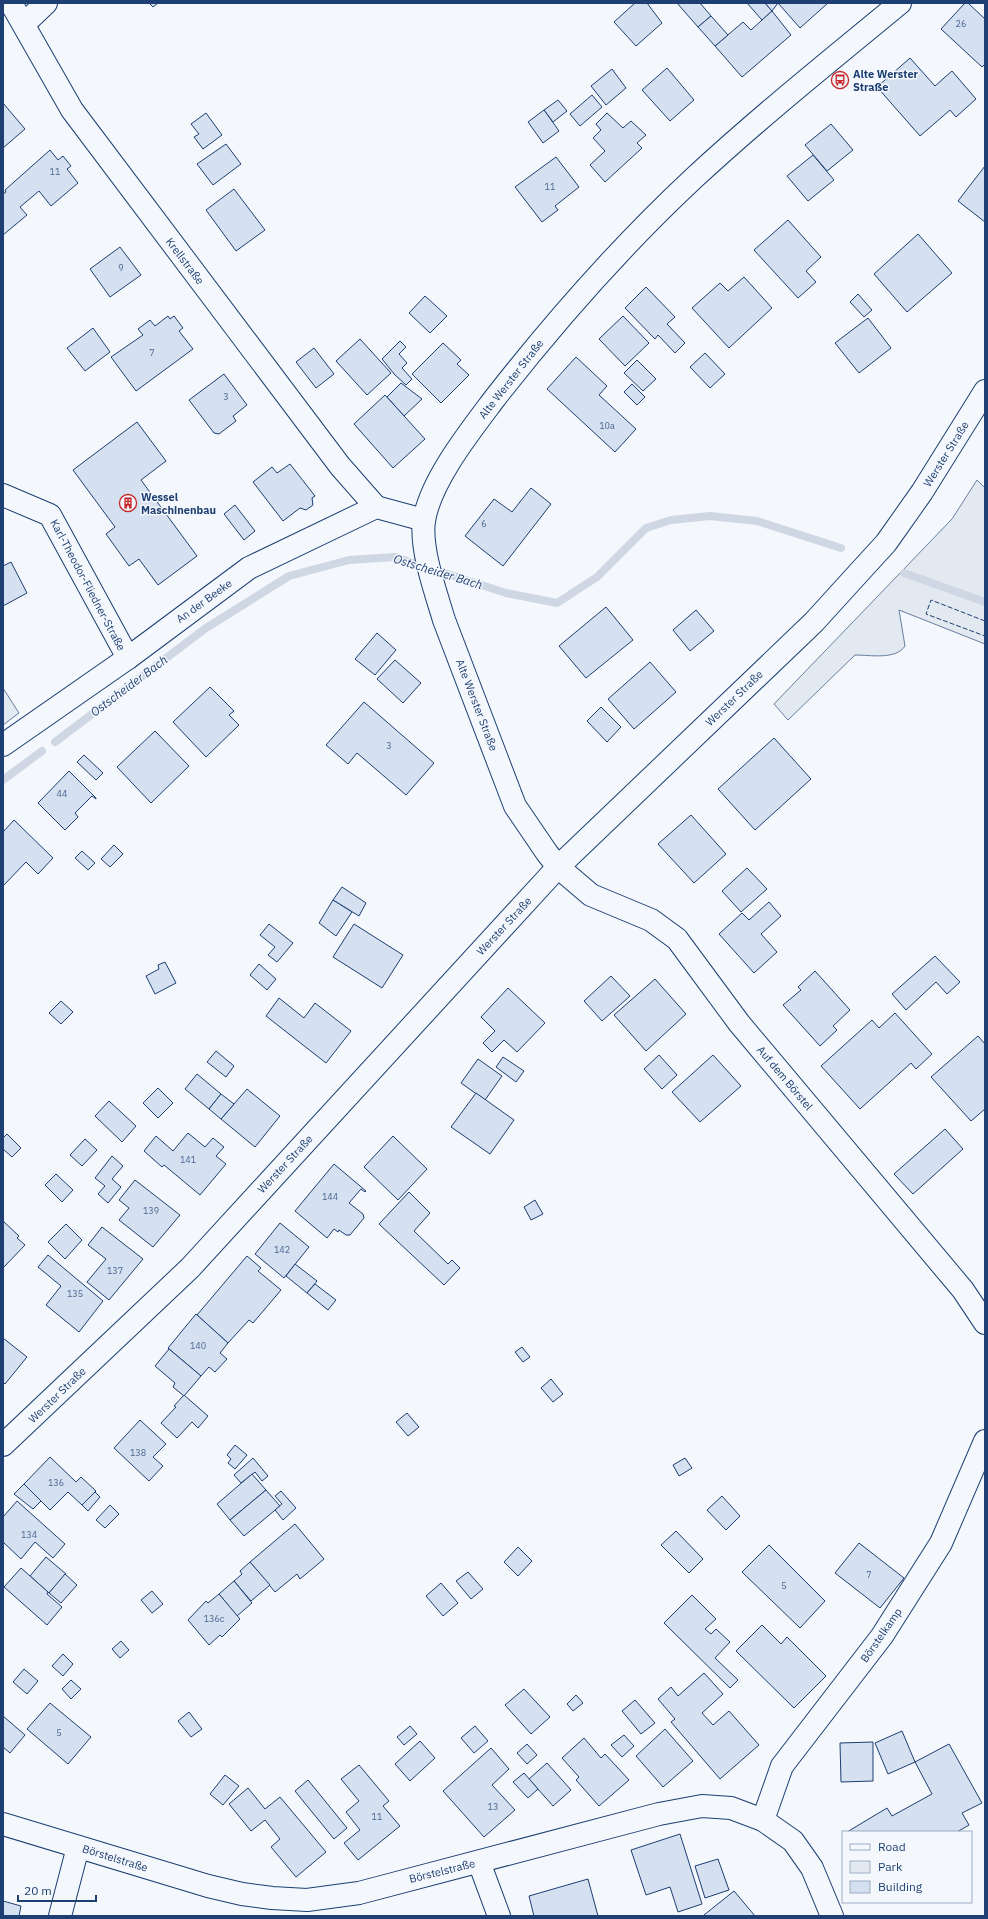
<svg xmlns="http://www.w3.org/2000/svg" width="988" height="1919" font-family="'IBM Plex Sans',sans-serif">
	<rect width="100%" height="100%" fill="#f4f7fb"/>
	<g fill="#e3e9f0" stroke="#687fa3">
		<path d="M977,480L985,488V644L899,610L905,646C896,660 870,655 855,655L788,720L774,704L952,519Z"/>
		<path d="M3,688L19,713L3,725Z"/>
	</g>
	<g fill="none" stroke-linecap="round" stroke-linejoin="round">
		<g stroke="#cfd7e4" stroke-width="8">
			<path d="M904,573L985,602"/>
			<path d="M55,742L206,628L289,576L349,560L395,557L506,593L557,603L597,577L646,528L671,520L710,516L757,521L841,548"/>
			<path d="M3,780L42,751"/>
		</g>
	</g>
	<g fill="#d5e0f0" stroke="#1d3f73">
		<path d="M149,3H158L153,7Z"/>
		<path d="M635,3H647L662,23L636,46L614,22Z"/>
		<path d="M677,3H700L711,16L698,27Z"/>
		<path d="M747,3H765L772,11L762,20Z"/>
		<path d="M765,3H828L800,28L778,3L772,11Z"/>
		<path d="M965,3H968L985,19V64L982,67L941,29Z"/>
		<path d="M772,11L791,35L742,77L715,46L743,22L751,30Z"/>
		<path d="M711,16L728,35L715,46L698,27Z"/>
		<path d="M910,58L935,86L952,71L976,99L956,117L950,110L920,136L877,87Z"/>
		<path d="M667,68L694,100L670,121L642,90Z"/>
		<path d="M612,69L626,88L606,105L591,86Z"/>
		<path d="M592,95L602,107L580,126L570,114Z"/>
		<path d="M558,100L567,111L553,122L544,110Z"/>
		<path d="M3,103L25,129L3,148Z"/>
		<path d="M544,110L559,131L543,143L528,122Z"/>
		<path d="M206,113L222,135L203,149L194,137L199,134L191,124Z"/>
		<path d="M607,113L623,128L631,121L646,135L637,143L642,148L605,182L590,165L605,151L593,138L601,130L596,124Z"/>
		<path d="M831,124L853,150L827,171L805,145Z"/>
		<path d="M226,144L241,164L213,185L197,164Z"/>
		<path d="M50,150L58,160L63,156L71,166L67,169L78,183L51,206L39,191L20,207L27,215L3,235V194L6,192L5,190Z"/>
		<path d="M813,155L834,180L808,201L787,176Z"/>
		<path d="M556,157L579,187L555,206L558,210L542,222L515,187Z"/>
		<path d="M985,166V222L958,201Z"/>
		<path d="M234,189L265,230L236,251L206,210Z"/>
		<path d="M788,220L821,257L806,271L816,282L798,298L754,250Z"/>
		<path d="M918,234L952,273L907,312L874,274Z"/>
		<path d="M120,247L141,275L110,297L90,269Z"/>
		<path d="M744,277L772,308L729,348L692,308L720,283L728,291Z"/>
		<path d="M646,287L675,317L667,324L685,343L675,353L658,335L655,339L625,308Z"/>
		<path d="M858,294L872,310L864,317L850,302Z"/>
		<path d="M425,296L447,316L430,333L409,313Z"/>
		<path d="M168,316L170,319L174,316L183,328L179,331L193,349L136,391L111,357L143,335L138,329L150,320L155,326Z"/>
		<path d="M623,316L649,343L625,366L599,339Z"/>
		<path d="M868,318L891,348L859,373L835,343Z"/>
		<path d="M93,328L110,352L85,371L67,348Z"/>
		<path d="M360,339L391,373L367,395L336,361Z"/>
		<path d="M400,341L406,347L399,354L407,363L402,368L412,379L406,385L395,375L382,359Z"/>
		<path d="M443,343L461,360L457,364L469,375L441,403L412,374Z"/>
		<path d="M314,348L334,374L316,388L296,362Z"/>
		<path d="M705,353L725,374L710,388L690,367Z"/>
		<path d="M576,357L607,386L599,395L636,429L615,452L547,389Z"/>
		<path d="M637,360L656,379L643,391L624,373Z"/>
		<path d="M224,374L247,405L233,416L236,421L219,434L214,433L189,400Z"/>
		<path d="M401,383L422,399L404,416L387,397Z"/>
		<path d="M632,384L645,397L637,405L624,392Z"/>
		<path d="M385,395L425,439L393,468L354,424Z"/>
		<path d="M137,422L166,461L141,480L197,556L158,585L139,559L129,566L106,534L115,527L73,470Z"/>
		<path d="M290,464L315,496L312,498L313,505L306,510L300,508L283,521L253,482L272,467L277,473Z"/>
		<path d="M531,488L551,504L503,566L465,536L494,499L512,512Z"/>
		<path d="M235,505L255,531L244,540L224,514Z"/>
		<path d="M11,562L27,593L3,606V566Z"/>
		<path d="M606,607L633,640L586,678L559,646Z"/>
		<path d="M696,610L714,631L690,651L673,630Z"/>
		<path d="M377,633L396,650L375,675L355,659Z"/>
		<path d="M395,660L421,683L403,703L377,679Z"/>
		<path d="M650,662L676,692L634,729L608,699Z"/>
		<path d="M210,687L234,711L229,715L239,725L206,757L173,722Z"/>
		<path d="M364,702L434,763L406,795L357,753L348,764L326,745Z"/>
		<path d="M601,707L621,727L607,742L587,721Z"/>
		<path d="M155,731L189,766L151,803L117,767Z"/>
		<path d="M774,738L811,779L755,830L718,789Z"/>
		<path d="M84,755L103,773L96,780L77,762Z"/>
		<path d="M69,771L96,798V799L92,796L75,813L78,817L65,830L38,803Z"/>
		<path d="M691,815L726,854L694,883L658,844Z"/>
		<path d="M14,820L53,858L38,874L26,862L3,886V832Z"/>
		<path d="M114,845L123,854L110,867L101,859Z"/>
		<path d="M82,851L95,863L88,870L75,858Z"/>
		<path d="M747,868L767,889L741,912L722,891Z"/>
		<path d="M342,887L366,903L359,916L333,900Z"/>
		<path d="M333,900L352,912L336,936L319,923Z"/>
		<path d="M769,902L781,916L761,934L777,952L754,973L719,934L742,913L749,920Z"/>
		<path d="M269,924L293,943L277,962L268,955L275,947L260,935Z"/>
		<path d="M354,924L403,955L382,988L333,957Z"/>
		<path d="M935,956L960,982L947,994L936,982L906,1010L892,994Z"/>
		<path d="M165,962L176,983L155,994L146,976L159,969L158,965Z"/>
		<path d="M259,964L276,979L267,990L250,975Z"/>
		<path d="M815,971L850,1010L833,1026L837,1030L820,1046L783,1005L801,990L798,987Z"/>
		<path d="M611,976L630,996L602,1021L584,1001Z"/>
		<path d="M655,979L686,1014L646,1051L614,1015Z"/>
		<path d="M508,988L545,1023L517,1052L504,1040L492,1052L483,1043L495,1031L481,1017Z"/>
		<path d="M279,998L304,1018L315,1003L351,1031L326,1063L266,1016Z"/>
		<path d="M61,1001L73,1012L61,1024L49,1013Z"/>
		<path d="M895,1013L932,1054L916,1069L911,1063L860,1109L821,1066L872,1020L879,1028Z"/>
		<path d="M978,1036L985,1044V1109L971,1121L931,1077Z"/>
		<path d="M216,1051L234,1066L226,1077L207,1062Z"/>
		<path d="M659,1055L677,1075L662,1089L644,1069Z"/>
		<path d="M713,1055L741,1086L700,1122L672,1092Z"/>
		<path d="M503,1057L524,1071L516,1082L496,1067Z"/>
		<path d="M478,1059L502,1076L485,1100L461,1083Z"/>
		<path d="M197,1074L221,1094L209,1109L185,1089Z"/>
		<path d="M158,1088L173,1103L158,1118L143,1103Z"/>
		<path d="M247,1089L280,1116L255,1147L221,1119Z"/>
		<path d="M476,1093L514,1120L490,1154L451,1127Z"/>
		<path d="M221,1094L234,1104L221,1119L209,1109Z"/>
		<path d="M109,1101L136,1126L122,1142L95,1116Z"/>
		<path d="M945,1129L963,1149L913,1194L894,1174Z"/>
		<path d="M188,1133L205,1147L213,1138L224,1147L216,1156L226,1164L200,1195L164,1165L162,1167L144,1151L156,1136L173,1151Z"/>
		<path d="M7,1134L21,1148L12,1157L3,1149V1138Z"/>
		<path d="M393,1136L427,1169L398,1200L364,1167Z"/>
		<path d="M85,1139L97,1150L82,1166L70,1155Z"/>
		<path d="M112,1156L123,1166L112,1179L121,1187L108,1203L98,1194L105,1186L95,1178Z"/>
		<path d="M334,1164L366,1191L365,1192L361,1189L349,1203L363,1214L364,1218L350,1235H346L339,1230L338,1232L334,1229L327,1238L295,1211Z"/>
		<path d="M56,1174L73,1190L62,1202L45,1185Z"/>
		<path d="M135,1180L180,1215L153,1247L119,1220L129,1208L119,1200Z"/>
		<path d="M409,1192L430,1213L414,1231L448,1264L452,1260L460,1268L444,1285L379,1224Z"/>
		<path d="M535,1200L543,1214L531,1220L524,1207Z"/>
		<path d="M3,1221L19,1236L17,1238L25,1245L3,1268Z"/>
		<path d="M280,1223L309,1247L284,1278L255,1254Z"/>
		<path d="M66,1224L82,1240L65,1259L48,1242Z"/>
		<path d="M102,1227L143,1259L109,1300L87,1282L106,1259L88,1245Z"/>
		<path d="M48,1255L103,1301L79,1332L46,1305L61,1286L38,1267Z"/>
		<path d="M247,1256L261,1268L258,1271L281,1290L253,1323L249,1320L228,1343L197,1315Z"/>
		<path d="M295,1264L317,1281L307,1293L286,1276Z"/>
		<path d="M315,1284L336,1300L328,1310L307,1293Z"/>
		<path d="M196,1314L228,1343L220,1353L227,1359L215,1372L209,1367L201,1376L168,1348Z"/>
		<path d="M3,1338L27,1357L5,1384L3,1382Z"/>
		<path d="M522,1347L530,1357L523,1362L515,1352Z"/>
		<path d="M169,1349L201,1376L184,1396L173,1387L175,1383L155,1366Z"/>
		<path d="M551,1379L563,1394L553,1402L541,1388Z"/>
		<path d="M184,1395L208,1416L198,1428L192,1422L177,1438L161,1423L176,1407L174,1406Z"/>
		<path d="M407,1413L419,1427L408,1436L396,1422Z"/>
		<path d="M140,1420L166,1444L153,1457L163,1466L149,1481L114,1448Z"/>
		<path d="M235,1445L247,1455L235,1469L228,1463L231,1459L227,1455Z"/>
		<path d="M50,1457L76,1482L81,1477L96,1491L82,1505L68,1492L50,1510L24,1484Z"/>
		<path d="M253,1458L268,1476L262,1481L255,1472L241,1483L234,1475Z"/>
		<path d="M685,1458L692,1468L679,1476L673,1465Z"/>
		<path d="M252,1474L266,1490L230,1520L217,1504Z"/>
		<path d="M24,1484L41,1501L33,1509L14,1494Z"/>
		<path d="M266,1490L280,1506L244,1536L230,1520Z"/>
		<path d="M281,1491L296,1508L283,1520L275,1510L282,1504L275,1496Z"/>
		<path d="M95,1492L100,1497L88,1511L82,1505Z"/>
		<path d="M722,1496L740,1516L726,1530L707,1510Z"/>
		<path d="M17,1501L65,1544L53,1558L35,1542L21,1559L3,1542V1517Z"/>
		<path d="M110,1505L119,1514L105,1528L96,1520Z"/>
		<path d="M295,1524L324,1559L300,1579L297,1574L275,1592L250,1562Z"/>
		<path d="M676,1531L703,1559L689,1573L661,1545Z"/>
		<path d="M859,1543L904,1578L880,1608L835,1573Z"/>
		<path d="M769,1545L825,1601L800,1628L742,1572Z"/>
		<path d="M518,1547L532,1561L518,1576L504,1562Z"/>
		<path d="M46,1557L66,1574L49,1593L30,1576Z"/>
		<path d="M250,1562L270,1585L251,1601L234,1581L242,1574L240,1571Z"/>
		<path d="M21,1568L48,1592L47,1594L62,1607L47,1625L4,1587Z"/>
		<path d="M468,1572L483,1589L471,1599L456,1581Z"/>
		<path d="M65,1574L77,1585L61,1603L49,1593Z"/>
		<path d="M234,1581L252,1603L237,1616L219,1594Z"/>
		<path d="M441,1583L458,1603L443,1616L426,1596Z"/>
		<path d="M152,1591L163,1604L152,1613L141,1600Z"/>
		<path d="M219,1594L240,1619L222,1637L220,1635L209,1645L188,1620L206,1601L208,1603Z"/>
		<path d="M692,1595L716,1619L705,1629L711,1634L716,1629L730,1642L715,1658L738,1680L730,1688L664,1623Z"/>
		<path d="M762,1625L781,1644L787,1637L826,1676L794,1708L736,1651Z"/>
		<path d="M121,1641L129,1650L120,1658L112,1649Z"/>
		<path d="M63,1654L73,1664L63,1676L52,1666Z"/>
		<path d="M24,1669L38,1681L27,1694L13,1682Z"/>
		<path d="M704,1673L723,1694L702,1713L713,1725L729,1711L759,1745L720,1779L671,1722L675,1719L658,1699L671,1687L678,1696Z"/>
		<path d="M71,1680L81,1689L71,1699L62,1689Z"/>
		<path d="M524,1689L550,1717L531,1734L505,1705Z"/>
		<path d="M576,1695L583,1703L573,1711L567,1704Z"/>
		<path d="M635,1700L655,1723L641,1734L622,1711Z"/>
		<path d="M50,1703L91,1737L68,1764L27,1729Z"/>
		<path d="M189,1712L202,1729L191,1737L178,1721Z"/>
		<path d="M3,1716L25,1735L10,1753L3,1747Z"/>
		<path d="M410,1726L417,1734L404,1745L397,1737Z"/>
		<path d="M475,1726L488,1741L474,1753L461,1738Z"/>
		<path d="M665,1729L693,1761L663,1787L636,1756Z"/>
		<path d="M902,1731L915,1762L888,1774L875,1743Z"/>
		<path d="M624,1735L634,1746L622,1757L611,1745Z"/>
		<path d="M584,1738L601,1758L605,1754L629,1780L599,1806L576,1780L579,1777L562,1758Z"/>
		<path d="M420,1741L435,1758L410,1781L395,1764Z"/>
		<path d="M873,1742V1781L841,1782L840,1743Z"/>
		<path d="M527,1744L537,1755L527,1764L517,1753Z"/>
		<path d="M949,1744L982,1803L962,1813L969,1825L957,1832H847L887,1808L892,1816L932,1794L915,1762Z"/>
		<path d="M491,1748L509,1769L492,1785L515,1810L484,1837L443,1791Z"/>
		<path d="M547,1763L571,1790L553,1806L529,1779Z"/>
		<path d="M359,1765L389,1801L383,1806L400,1826L358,1860L344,1843L360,1830L346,1812L359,1801L341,1779Z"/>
		<path d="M524,1773L538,1789L528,1798L513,1782Z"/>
		<path d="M225,1775L239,1786L223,1805L210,1794Z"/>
		<path d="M308,1780L347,1828L334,1839L295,1791Z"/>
		<path d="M248,1788L265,1809L280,1797L326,1852L296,1877L271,1847L280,1839L265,1820L251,1831L229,1804Z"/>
		<path d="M680,1834L702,1904L678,1912L670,1887L646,1895L631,1850Z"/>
		<path d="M718,1859L729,1890L705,1898L695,1866Z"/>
		<path d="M588,1879L598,1916H534L529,1896Z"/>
		<path d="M734,1891L755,1916H705L704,1915Z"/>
		<path d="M3,1901L21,1906L19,1916H3Z"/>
	</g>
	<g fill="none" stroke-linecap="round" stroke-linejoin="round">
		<g stroke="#1d3f73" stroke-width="24">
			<g id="minor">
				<path d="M11,3L72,110L340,466L376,507"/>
				<path d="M900,3C831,60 761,116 695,177C622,245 556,320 495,398C471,430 430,481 424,521C420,549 436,593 444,620L515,806L547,853L558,867L591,895L651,920L677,939L739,1023L963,1290L985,1323"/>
				<path d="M24,24L46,3"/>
				<path d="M3,495L50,515L128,658"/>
				<path d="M3,745L128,658L249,568L376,507L424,520"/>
				<path d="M763,1820L782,1766L882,1636L941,1543L985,1441"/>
				<path d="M479,1862L499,1916"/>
				<path d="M60,1916L78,1847"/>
			</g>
		</g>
		<g stroke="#1d3f73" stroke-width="24">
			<path id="tertiary" d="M3,1824L208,1886L242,1894L272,1898L307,1900L359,1893L659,1814L702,1806L731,1808L763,1820L793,1841L812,1868L832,1916"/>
		</g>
		<g stroke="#1d3f73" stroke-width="24">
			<path id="secondary" d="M3,1445L190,1268L558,867L814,622L854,578L886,543L922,492L985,391"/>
		</g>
		<use href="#minor" stroke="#f4f7fb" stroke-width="22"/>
		<use href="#tertiary" stroke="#f4f7fb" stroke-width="22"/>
		<use href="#secondary" stroke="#f4f7fb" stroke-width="22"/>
		<path stroke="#1d3f73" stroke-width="1" stroke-dasharray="5 2" stroke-linecap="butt" d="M985,621L931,600L926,614L985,636"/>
	</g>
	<defs>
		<g id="bus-ring" transform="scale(0.9)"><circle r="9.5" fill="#f4f7fb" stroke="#c62828" stroke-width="1.5"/><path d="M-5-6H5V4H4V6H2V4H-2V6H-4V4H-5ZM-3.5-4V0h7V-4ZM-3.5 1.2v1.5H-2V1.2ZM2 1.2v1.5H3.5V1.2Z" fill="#c62828"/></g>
		<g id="building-ring" transform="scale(0.9)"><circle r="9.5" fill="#f4f7fb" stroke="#c62828" stroke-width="1.5"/><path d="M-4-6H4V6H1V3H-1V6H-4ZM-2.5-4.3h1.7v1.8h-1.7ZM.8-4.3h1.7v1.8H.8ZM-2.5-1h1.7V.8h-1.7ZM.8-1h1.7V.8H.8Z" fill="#c62828"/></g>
	</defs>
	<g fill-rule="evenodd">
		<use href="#bus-ring" x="840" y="80"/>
		<use href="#building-ring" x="128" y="503"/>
	</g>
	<g text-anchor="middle" stroke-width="3" stroke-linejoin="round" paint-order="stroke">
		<g font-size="9" fill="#4b6792">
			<text x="961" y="27">26</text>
			<text x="55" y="175">11</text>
			<text x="550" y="190">11</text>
			<text x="121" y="271">9</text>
			<text x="152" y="356">7</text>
			<text x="226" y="400">3</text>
			<text x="607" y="429">10a</text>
			<text x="484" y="527">6</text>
			<text x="389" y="749">3</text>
			<text x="62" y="797">44</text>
			<text x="188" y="1163">141</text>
			<text x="330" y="1200">144</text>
			<text x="151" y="1214">139</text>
			<text x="282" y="1253">142</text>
			<text x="115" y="1274">137</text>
			<text x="75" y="1297">135</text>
			<text x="198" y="1349">140</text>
			<text x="138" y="1456">138</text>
			<text x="56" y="1486">136</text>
			<text x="29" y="1538">134</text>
			<text x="869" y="1578">7</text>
			<text x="784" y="1589">5</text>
			<text x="214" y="1622">136c</text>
			<text x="59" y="1736">5</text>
			<text x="493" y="1810">13</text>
			<text x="377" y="1820">11</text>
		</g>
		<g font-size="11" font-weight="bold" fill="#1d3f73" stroke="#f4f7fb" text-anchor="start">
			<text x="853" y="78">Alte Werster<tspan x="853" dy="13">Straße</tspan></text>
			<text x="141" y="501">Wessel<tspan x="141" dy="13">Maschinenbau</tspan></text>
		</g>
		<g font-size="11" fill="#1d3f73" stroke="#f4f7fb">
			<text transform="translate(185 261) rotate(53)" y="4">Krellstraße</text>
			<text transform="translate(511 379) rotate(-52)" y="4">Alte Werster Straße</text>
			<text transform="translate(946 454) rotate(-58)" y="4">Werster Straße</text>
			<text transform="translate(88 585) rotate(62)" y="4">Karl-Theodor-Fliedner-Straße</text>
			<text transform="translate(204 601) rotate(-36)" y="4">An der Beeke</text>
			<text transform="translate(734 698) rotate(-44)" y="4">Werster Straße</text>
			<text transform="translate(477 705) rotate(69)" y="4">Alte Werster Straße</text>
			<text transform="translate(504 926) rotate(-47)" y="4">Werster Straße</text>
			<text transform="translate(785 1078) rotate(50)" y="4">Auf dem Börstel</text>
			<text transform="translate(285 1164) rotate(-47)" y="4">Werster Straße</text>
			<text transform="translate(57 1395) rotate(-44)" y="4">Werster Straße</text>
			<text transform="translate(881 1635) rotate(-55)" y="4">Börstelkamp</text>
			<text transform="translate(115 1858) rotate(17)" y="4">Börstelstraße</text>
			<text transform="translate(442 1871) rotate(-14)" y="4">Börstelstraße</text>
		</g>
		<g font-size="12" font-style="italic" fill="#1d3f73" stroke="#f4f7fb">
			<text transform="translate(438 572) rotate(17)" y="4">Ostscheider Bach</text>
			<text transform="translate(129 686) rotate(-37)" y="4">Ostscheider Bach</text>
		</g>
	</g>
	<rect width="988" height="1919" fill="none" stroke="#1d3f73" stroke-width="8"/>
	<rect x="842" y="1831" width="130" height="72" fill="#f4f7fb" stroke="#9eadc5"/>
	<rect x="850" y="1844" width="20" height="6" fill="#f4f7fb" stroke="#9eadc5"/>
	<text x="878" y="1851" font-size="12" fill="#1d3f73">Road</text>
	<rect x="850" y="1861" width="20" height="12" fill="#e3e9f0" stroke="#9eadc5"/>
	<text x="878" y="1871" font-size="12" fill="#1d3f73">Park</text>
	<rect x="850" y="1881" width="20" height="12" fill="#d5e0f0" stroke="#9eadc5"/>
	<text x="878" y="1891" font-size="12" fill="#1d3f73">Building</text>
	<path d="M18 1895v6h78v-6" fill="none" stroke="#1d3f73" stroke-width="2"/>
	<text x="24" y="1895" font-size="12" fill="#1d3f73" stroke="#f4f7fb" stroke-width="3" paint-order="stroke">20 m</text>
</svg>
